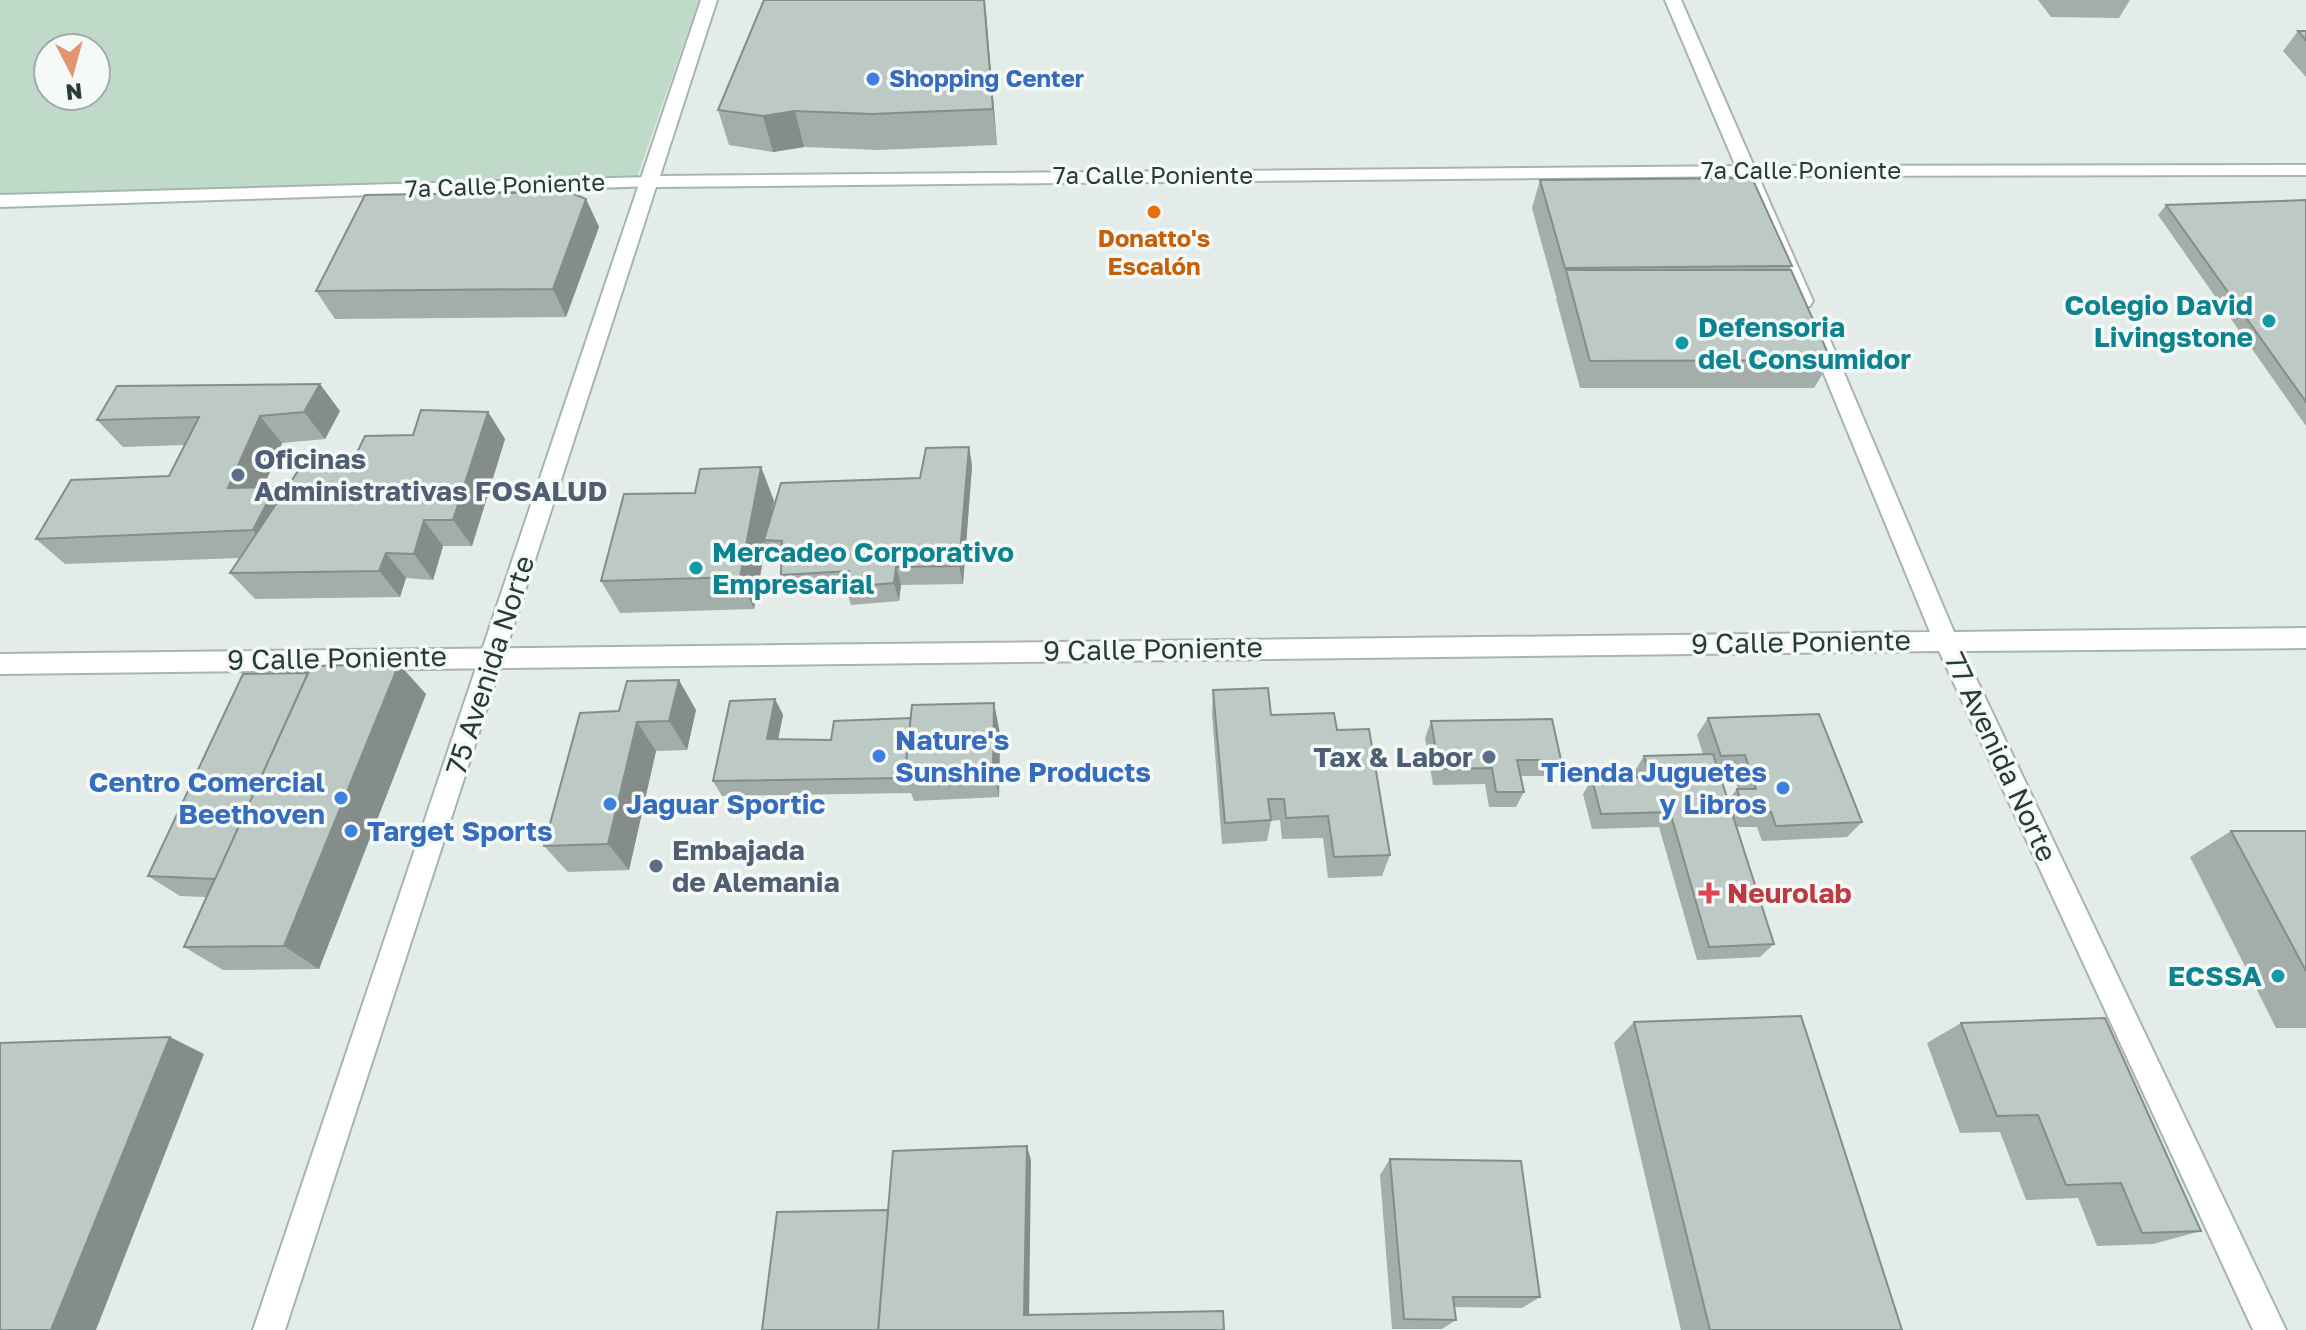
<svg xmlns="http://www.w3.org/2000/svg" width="2306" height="1330" font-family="'Golos Text',sans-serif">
	<rect width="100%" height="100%" fill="#e4ece9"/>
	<path fill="#c0dac9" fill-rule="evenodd" d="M0,0H699L633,189L0,202ZM48,48H96V96H48Z"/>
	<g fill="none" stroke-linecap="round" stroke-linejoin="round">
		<g stroke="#a7b4b0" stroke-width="4">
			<g id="street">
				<path d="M1665,0H1681L1813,301L1810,306L1803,307L1793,301Z"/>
				<path d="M649,177L655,178L658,182L655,186L0,207V195Z"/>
				<path d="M1818,328L1828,335L1954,632L2306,628V648L1963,651L2286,1330H2253L1939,651L0,674V654L1930,632L1808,335Z"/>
			</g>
		</g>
		<g stroke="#a4b6b2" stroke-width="4">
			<path id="secondary" d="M701,0H717L660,176L1749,166L2306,165V175L1749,176L656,187L285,1330H253Z"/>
		</g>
		<use href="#street" fill="#fff" fill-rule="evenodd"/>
		<use href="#secondary" fill="#fff" fill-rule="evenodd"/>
	</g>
	<g fill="#a3ada9" fill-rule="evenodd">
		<path d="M764,0H985L997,145L879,150L804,147L773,152L729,145L718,110Z"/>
		<path d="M2038,0H2130L2119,18L2051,17Z"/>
		<path d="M2298,31H2306V77L2283,51Z"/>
		<path d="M1540,180L1792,266L1789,270L1831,360L1814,388H1580L1556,298L1557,296H1556L1532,208Z"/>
		<path d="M586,199L599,227L566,317L335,319L316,291Z"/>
		<path d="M2306,200V426L2158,215L2166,205Z"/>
		<path d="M117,386L340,411L325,439L282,443L263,487H275L282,495L413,435L488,412L505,439L472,546H443L433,580L406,578L400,597L255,599L230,573L241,558L65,564L36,539L169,476L185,445L123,447L97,420Z"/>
		<path d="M969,447L972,466L963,584L901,585L899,601L851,605L846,589L788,593L781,575V559L771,558L766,544L754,609L620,613L601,581L695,493L761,467L774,501L770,519L920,478Z"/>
		<path d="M1213,690L1271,715L1337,730L1390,855L1382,876L1328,878L1323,838L1282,839L1280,820L1271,821L1267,841L1222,844L1212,714Z"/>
		<path d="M426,694L319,969L223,970L184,947L206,897L180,896L148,876Z"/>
		<path d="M775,699L783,715L778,739L831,740L1000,733L999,797L914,801L911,793L722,796L713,781Z"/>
		<path d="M696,710L687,750L656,751L629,870L568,872L544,846L580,713Z"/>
		<path d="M1708,718L1862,822L1847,837L1762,841L1757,827H1737L1774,944L1760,957L1697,960L1659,827L1592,829L1583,794L1592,779L1635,777L1634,772L1644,756L1703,754L1697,735ZM1733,771L1738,789H1737L1728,800L1719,772Z"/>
		<path d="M1431,721L1561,760L1553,776H1521L1524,792L1516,807H1489L1485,784L1433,785L1425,738Z"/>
		<path d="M2231,831H2306V1028H2276L2190,857Z"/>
		<path d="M1634,1022L1902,1330H1681L1614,1043Z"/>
		<path d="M1961,1023L2201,1231L2153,1244L2097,1246L2078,1198L2026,1200L2000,1132L1960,1133L1927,1043Z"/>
		<path d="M1390,1159L1540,1297L1522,1308L1454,1307L1456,1320L1442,1329H1392L1380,1175Z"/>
	</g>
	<g fill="#848d8a">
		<path d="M984,0L986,14L997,145L993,109Z"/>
		<path d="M795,111L804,147L773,152L763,116Z"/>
		<path d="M586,199L599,227L566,317L553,289Z"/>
		<path d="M320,384L340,411L325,439L304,412Z"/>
		<path d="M488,412L505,439L472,546L453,520Z"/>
		<path d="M260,416L282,443L252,515L228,488Z"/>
		<path d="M969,447L972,466L963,584L959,566Z"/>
		<path d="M761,467L774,501L766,540H764L766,544L754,609L740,577Z"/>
		<path d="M275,487L298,514L277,556L253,530Z"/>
		<path d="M424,520L443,546L433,580L414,554Z"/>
		<path d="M386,553L406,578L400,597L379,571Z"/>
		<path d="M896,567L901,585L899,601L894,583Z"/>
		<path d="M399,664L426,694L319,969L284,946Z"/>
		<path d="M679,680L696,710L687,750L669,721Z"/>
		<path d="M775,699L783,715L775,755L767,739Z"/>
		<path d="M994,703L1000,733L999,797L993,769Z"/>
		<path d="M637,722L656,751L629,870L608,844Z"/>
		<path d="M170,1037L204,1054L96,1330H51Z"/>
		<path d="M1027,1146L1031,1160L1029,1323L1024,1315Z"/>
	</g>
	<g fill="#bdc9c5" stroke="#848d8a" stroke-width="2">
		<path d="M764,0H984L993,109L872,114L795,111L763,116L718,110Z"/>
		<path d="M2298,31H2306V40Z"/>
		<path d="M1752,178L1792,266L1565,268L1540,180Z"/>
		<path d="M569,192L586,199L553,289L316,291L365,195Z"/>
		<path d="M2306,200V402L2166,205Z"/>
		<path d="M1566,270H1791L1831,360L1590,361Z"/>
		<path d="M320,384L304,412L260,416L228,488L275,487L253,530L36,539L71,480L169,476L199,417L97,420L117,386Z"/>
		<path d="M421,410L488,412L453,520H424L414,554L386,553L379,571L230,573L300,468L352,463L365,436L413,435Z"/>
		<path d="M969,447L959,566L896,567L894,583L845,587L849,571L781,575L782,541L764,540L781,483L920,478L926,448Z"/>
		<path d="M761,467L740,577L601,581L624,494L695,493L700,469Z"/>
		<path d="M399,664L284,946L184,947L311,666Z"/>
		<path d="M308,673L215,879L148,876L243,674Z"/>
		<path d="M679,680L669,721L637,722L608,844L544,846L580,713L619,711L627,681Z"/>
		<path d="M1268,688L1271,715L1334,713L1337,730L1369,729L1390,855L1334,857L1328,816L1286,818L1284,799H1268L1271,820L1225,823L1213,690Z"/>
		<path d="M775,699L767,739L831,740L834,721L911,718L905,773L906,778L713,781L730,701Z"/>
		<path d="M994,703L993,769L905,773L912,705Z"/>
		<path d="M1819,714L1862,822L1776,826L1771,812L1745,813L1737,789H1756L1745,755L1721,756L1708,718Z"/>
		<path d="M1552,719L1561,760H1517L1524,792H1496L1492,768L1439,769L1431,721Z"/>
		<path d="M1713,754L1774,944L1709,947L1670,812L1601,814L1592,779L1650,777L1644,756Z"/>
		<path d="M2231,831H2306V971Z"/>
		<path d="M1801,1016L1902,1330H1710L1634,1022Z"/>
		<path d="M2105,1018L2201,1231L2142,1233L2121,1183L2066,1185L2038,1115L1997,1116L1961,1023Z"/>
		<path d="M170,1037L51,1330H0V1043Z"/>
		<path d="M1027,1146L1024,1315L1223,1311L1224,1330H878L893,1151Z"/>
		<path d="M1390,1159L1521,1161L1540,1297H1453L1456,1320L1404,1319Z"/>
		<path d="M888,1210L878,1330H762L777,1212Z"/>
	</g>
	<g fill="#3f7fe0" stroke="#f5f9f7" stroke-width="3">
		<circle cx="873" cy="79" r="8"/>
		<circle cx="879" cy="756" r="8"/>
		<circle cx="1783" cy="788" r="8"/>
		<circle cx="341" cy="798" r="8"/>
		<circle cx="610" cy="804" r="8"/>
		<circle cx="351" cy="831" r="8"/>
	</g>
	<circle fill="#e8710a" stroke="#f5f9f7" stroke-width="3" cx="1154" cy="212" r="8"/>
	<g fill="#0f9aa8" stroke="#f5f9f7" stroke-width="3">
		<circle cx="2269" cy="321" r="8"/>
		<circle cx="1682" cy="343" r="8"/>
		<circle cx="696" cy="568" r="8"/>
		<circle cx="2278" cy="976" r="8"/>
	</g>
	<g fill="#5c6f8a" stroke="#f5f9f7" stroke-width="3">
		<circle cx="238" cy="475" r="8"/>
		<circle cx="1489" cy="757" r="8"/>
		<circle cx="656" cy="866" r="8"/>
	</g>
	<path fill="#e0444e" stroke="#f5f9f7" stroke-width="3" d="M1705 881h8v8h8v8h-8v8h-8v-8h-8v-8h8z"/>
	<g text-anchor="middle" stroke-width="7" stroke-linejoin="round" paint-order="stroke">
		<g font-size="24" font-weight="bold" fill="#366cbe" stroke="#f5f9f7" text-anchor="start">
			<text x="889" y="87">Shopping Center</text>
		</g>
		<g font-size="24" fill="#263c38" stroke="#f5f9f7">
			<text x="1801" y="179">7a Calle Poniente</text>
			<text x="1153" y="184">7a Calle Poniente</text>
			<text transform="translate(505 186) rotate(-2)" y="8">7a Calle Poniente</text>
		</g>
		<g font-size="24" font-weight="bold" fill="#c56008" stroke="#f5f9f7">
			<text x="1154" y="247">Donatto's<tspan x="1154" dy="28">Escalón</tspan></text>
		</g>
		<g font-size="28" font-weight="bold" fill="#0d838f" stroke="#f5f9f7" text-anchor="end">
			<text x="2253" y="315">Colegio David<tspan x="2253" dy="32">Livingstone</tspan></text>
			<text x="1698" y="337" text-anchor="start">Defensoria<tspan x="1698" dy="32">del Consumidor</tspan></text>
			<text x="712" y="562" text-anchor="start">Mercadeo Corporativo<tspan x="712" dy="32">Empresarial</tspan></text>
			<text x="2262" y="986">ECSSA</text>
		</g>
		<g font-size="28" font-weight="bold" fill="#4e5e75" stroke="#f5f9f7" text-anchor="start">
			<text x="254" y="469">Oficinas<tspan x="254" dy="32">Administrativas FOSALUD</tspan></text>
			<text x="1473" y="767" text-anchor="end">Tax &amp; Labor</text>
			<text x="672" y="860">Embajada<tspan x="672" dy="32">de Alemania</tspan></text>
		</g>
		<g font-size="28" fill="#263c38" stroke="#f5f9f7">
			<text transform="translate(1801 642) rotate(-1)" y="10">9 Calle Poniente</text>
			<text transform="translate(1153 649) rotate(-1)" y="10">9 Calle Poniente</text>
			<text transform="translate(337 658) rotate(-1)" y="10">9 Calle Poniente</text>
			<text transform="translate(490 665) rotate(-72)" y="10">75 Avenida Norte</text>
			<text transform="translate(2001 757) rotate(65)" y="10">77 Avenida Norte</text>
		</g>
		<g font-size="28" font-weight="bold" fill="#366cbe" stroke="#f5f9f7" text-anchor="start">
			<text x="895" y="750">Nature's<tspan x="895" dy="32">Sunshine Products</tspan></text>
			<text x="1767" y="782" text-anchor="end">Tienda Juguetes<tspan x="1767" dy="32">y Libros</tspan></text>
			<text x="325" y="792" text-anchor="end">Centro Comercial<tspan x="325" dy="32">Beethoven</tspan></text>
			<text x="626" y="814">Jaguar Sportic</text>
			<text x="367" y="841">Target Sports</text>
		</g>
		<g font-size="28" font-weight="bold" fill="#be3a42" stroke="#f5f9f7" text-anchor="start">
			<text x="1727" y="903">Neurolab</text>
		</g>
	</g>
	<g transform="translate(72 72) rotate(174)"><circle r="38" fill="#f5f9f7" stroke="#a2adab" stroke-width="2"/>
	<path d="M0-6L14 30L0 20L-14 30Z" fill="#e1946e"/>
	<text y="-12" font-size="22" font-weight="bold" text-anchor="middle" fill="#263c38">N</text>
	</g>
</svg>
